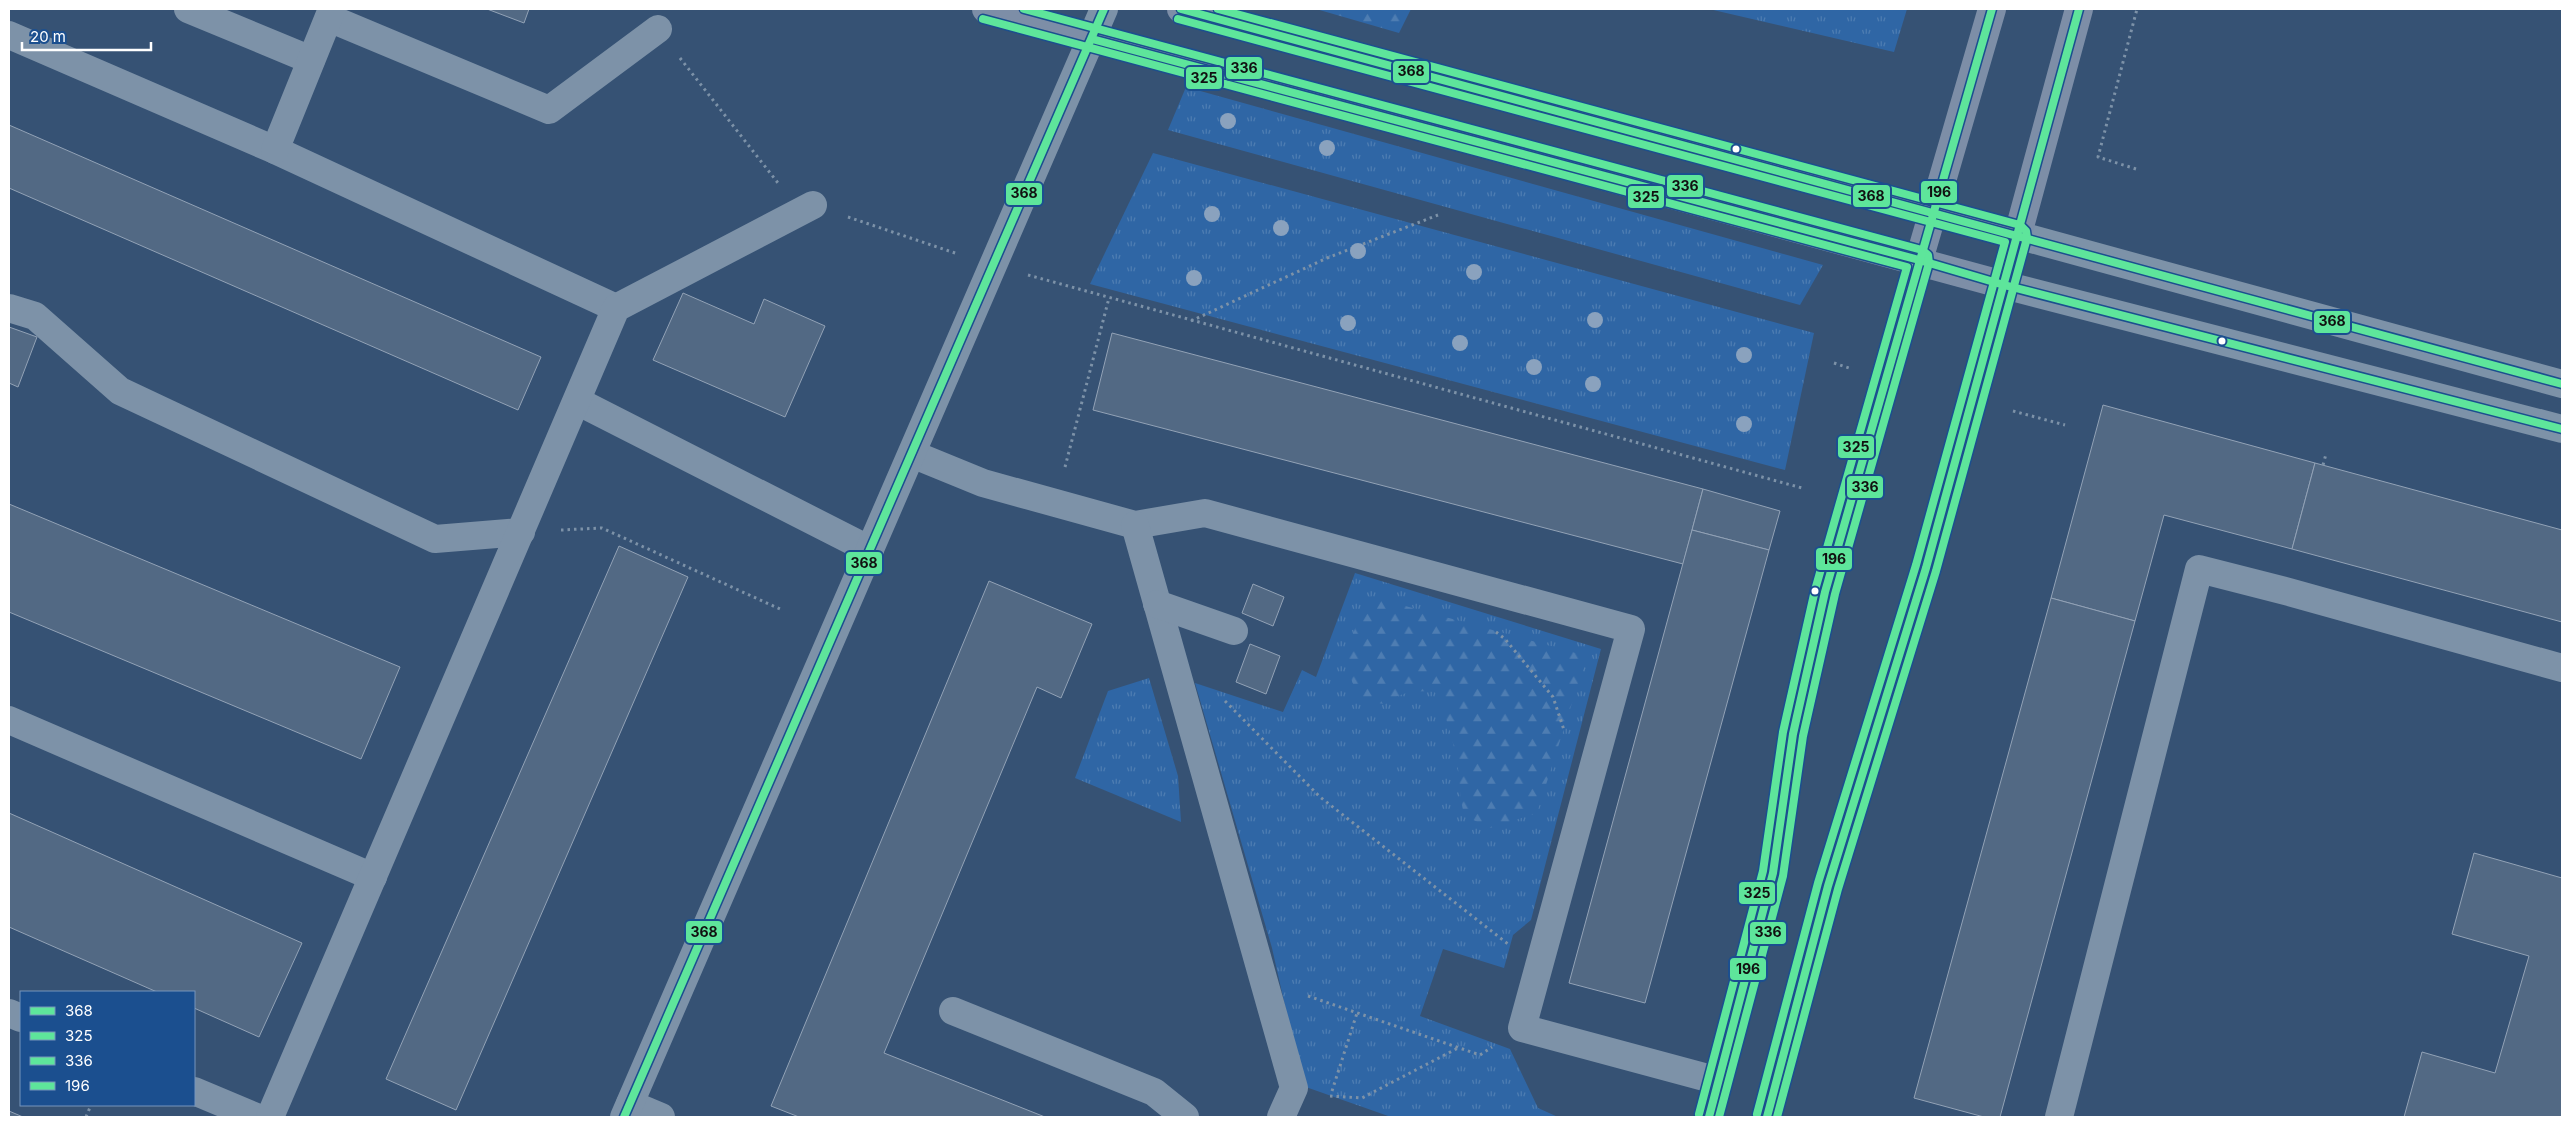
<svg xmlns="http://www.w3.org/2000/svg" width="2571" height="1126" font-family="Inter,sans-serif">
	<defs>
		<pattern id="grass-tufts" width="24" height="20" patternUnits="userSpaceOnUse" patternTransform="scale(1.25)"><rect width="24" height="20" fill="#2f66a5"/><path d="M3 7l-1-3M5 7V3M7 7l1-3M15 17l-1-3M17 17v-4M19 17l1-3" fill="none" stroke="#4e7db2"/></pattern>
		<pattern id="forest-firs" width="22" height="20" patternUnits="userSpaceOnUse" patternTransform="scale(1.25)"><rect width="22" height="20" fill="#2f66a5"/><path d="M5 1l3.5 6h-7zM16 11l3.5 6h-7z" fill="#4e7db2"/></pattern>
	</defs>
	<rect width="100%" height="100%" fill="#365274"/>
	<g fill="url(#grass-tufts)">
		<path d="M1709,9H1907L1894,52Z"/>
		<path d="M1186,87L1823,265L1800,305L1168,130Z"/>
		<path d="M1153,153L1814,333L1785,470L1090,284Z"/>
		<path d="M1355,573L1601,649L1531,920L1513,935L1504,968L1443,949L1420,1016L1510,1049L1538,1108L1558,1117H1391L1303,1086L1272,948L1195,683L1283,712L1302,670L1316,677Z"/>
		<path d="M1149,678L1178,776L1181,822L1075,778L1108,691Z"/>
	</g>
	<g fill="url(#forest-firs)">
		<path d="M1316,9H1411L1399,33Z"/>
		<path d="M1369,596L1587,656L1537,813L1490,828L1465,816C1458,796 1461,782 1457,763C1453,739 1446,714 1435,692C1416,690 1400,692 1385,704C1380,703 1374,704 1370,702C1364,700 1358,694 1356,689C1338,659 1356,625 1369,596Z"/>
	</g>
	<g fill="#526984" stroke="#92a2b6">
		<path d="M487,9H529L524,23Z"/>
		<path d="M9,125L541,357L518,410L9,188Z"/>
		<path d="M683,293L754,324L764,299L825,326L785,417L653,360Z"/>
		<path d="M9,327L37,337L18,387L9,383Z"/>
		<path d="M1112,333L1703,489L1683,564L1093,410Z"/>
		<path d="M2103,405L2315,463L2292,549L2164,515L2135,621L2051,598Z"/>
		<path d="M2315,463L2562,530V622L2292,549Z"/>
		<path d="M1703,489L1780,511L1769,550L1692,530Z"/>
		<path d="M9,504L400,667L361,759L9,612Z"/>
		<path d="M1692,530L1769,550L1645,1003L1569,983Z"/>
		<path d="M619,546L688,577L456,1110L386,1079Z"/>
		<path d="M989,581L1092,624L1061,698L1037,687L884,1053L1045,1117H799L771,1106Z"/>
		<path d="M1253,584L1284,597L1273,626L1242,613Z"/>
		<path d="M2051,598L2135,621L2000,1117H1984L1914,1098Z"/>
		<path d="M1250,644L1280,656L1266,694L1236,682Z"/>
		<path d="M9,813L302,943L259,1037L194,1008V992H157L9,927Z"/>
		<path d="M2474,853L2562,878V1117H2404L2422,1052L2495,1073L2529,956L2452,934Z"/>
		<path d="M9,1111L23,1117H9Z"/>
	</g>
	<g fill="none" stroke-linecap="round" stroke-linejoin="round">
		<g stroke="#7d92a8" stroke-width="3" stroke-dasharray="2.5 4" stroke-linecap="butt">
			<path d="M680,58L778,183"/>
			<path d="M2136,169L2098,157L2137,9"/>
			<path d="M848,217L958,254"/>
			<path d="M1028,275L1802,488"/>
			<path d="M1191,321L1327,258L1438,215"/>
			<path d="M1834,363L1849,368"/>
			<path d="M2013,411L2065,425"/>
			<path d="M2323,465L2326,454"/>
			<path d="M1065,467L1109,298"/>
			<path d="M561,530L602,528L780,609"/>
			<path d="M1496,632L1505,639L1553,697L1564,730"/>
			<path d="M1225,701L1320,797L1508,944"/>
			<path d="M1308,996L1480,1055L1492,1047"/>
			<path d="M1332,1091L1357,1013"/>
			<path d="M1330,1096L1362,1098L1458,1048"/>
			<path d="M86,1117L91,1105"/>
		</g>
		<g stroke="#7d92a8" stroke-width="28">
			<path d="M188,9L311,60"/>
			<path d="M329,18L549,110L658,29"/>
			<path d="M9,35L275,150L616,308"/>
			<path d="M275,150L332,9"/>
			<path d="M2017,235L2562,384"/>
			<path d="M2004,285L2562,429"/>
			<path d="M9,308L35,316L120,391L435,539L521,532"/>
			<path d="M577,401L870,550"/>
			<path d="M912,454L983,483L1135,525L1205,513L1631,629L1522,1028L1719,1081"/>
			<path d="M1135,525L1294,1088L1281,1117"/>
			<path d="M1157,604L1234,631"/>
			<path d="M9,720L373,877"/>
			<path d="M953,1011L1154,1092L1185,1117"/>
			<path d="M9,1013L21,1018"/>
			<path d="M194,1091L256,1117"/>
			<path d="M630,1104L661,1117"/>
			<path d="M270,1117L616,308L813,205"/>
			<path d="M624,1117L1104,9"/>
			<path d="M2059,1117L2199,569L2289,592L2562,668"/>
		</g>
		<g stroke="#7d8ea7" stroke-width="28">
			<path d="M986,9L2004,285"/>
			<path d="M1181,9L2017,235"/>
			<path d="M1709,1117L1773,873L1793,734L1825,592L1885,377L1992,9"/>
			<path d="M1767,1117L1828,886L1926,568L1973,400L2079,9"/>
		</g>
		<g stroke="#1b4f8f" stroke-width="11">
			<g id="bus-1">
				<path d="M1181,9L2562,384"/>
				<path d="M1092,39L1919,260L2004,285L2562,429"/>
				<path d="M624,1117L1104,9"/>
			</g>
		</g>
		<g stroke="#1b4f8f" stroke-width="11">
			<g id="bus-2">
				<path d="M983,19L1907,267L1815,590L1783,732L1763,871L1699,1114"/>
				<path d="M1178,19L2005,242L1916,565L1818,883L1757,1114"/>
			</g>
		</g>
		<g stroke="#1b4f8f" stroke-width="11">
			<g id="bus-3">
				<path d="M1024,9L1922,250L1928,255L1929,263L1835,594L1803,736L1783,876L1719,1117"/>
				<path d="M1218,9L2020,225L2026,231L2027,238L1936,571L1838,889L1777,1117"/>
			</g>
		</g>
		<g stroke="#1b4f8f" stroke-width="11">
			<g id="bus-4">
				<path d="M1709,1117L1773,873L1793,734L1825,592L1992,9"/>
				<path d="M1767,1117L1828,886L1926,568L2079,9"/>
			</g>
		</g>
		<use href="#bus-1" stroke="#5ee59b" stroke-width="8"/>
		<use href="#bus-2" stroke="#5ee59b" stroke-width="8"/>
		<use href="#bus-3" stroke="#5ee59b" stroke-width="8"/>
		<use href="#bus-4" stroke="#5ee59b" stroke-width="8"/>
	</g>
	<g fill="#8aa2be">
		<circle cx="1228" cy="121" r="8"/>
		<circle cx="1327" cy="148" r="8"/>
		<circle cx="1212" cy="214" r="8"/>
		<circle cx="1281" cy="228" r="8"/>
		<circle cx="1358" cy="251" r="8"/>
		<circle cx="1474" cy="272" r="8"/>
		<circle cx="1194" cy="278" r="8"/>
		<circle cx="1595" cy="320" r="8"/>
		<circle cx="1348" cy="323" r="8"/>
		<circle cx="1460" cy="343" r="8"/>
		<circle cx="1744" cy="355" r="8"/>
		<circle cx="1534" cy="367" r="8"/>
		<circle cx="1593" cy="384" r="8"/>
		<circle cx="1744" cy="424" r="8"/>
	</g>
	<g fill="#fff" stroke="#1b4f8f" stroke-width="2">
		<circle cx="1736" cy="149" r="4.5"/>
		<circle cx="2222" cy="341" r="4.5"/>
		<circle cx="1815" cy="591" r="4.5"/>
	</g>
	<g stroke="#1b4f8f" stroke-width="2">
		<rect x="1225" y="56" width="38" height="24" rx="5" fill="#5ee59b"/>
		<rect x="1392" y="60" width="38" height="24" rx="5" fill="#5ee59b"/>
		<rect x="1185" y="66" width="38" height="24" rx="5" fill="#5ee59b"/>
		<rect x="1666" y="174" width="38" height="24" rx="5" fill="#5ee59b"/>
		<rect x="1920" y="180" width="38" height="24" rx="5" fill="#5ee59b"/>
		<rect x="1005" y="182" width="38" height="24" rx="5" fill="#5ee59b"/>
		<rect x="1852" y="184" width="39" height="24" rx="5" fill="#5ee59b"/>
		<rect x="1627" y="185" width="38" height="24" rx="5" fill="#5ee59b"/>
		<rect x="2313" y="310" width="38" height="24" rx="5" fill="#5ee59b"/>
		<rect x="1837" y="435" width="38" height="24" rx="5" fill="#5ee59b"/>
		<rect x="1846" y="475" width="38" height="24" rx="5" fill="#5ee59b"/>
		<rect x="1815" y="547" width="38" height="24" rx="5" fill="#5ee59b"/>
		<rect x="845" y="551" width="38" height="24" rx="5" fill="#5ee59b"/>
		<rect x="1738" y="881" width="38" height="24" rx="5" fill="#5ee59b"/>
		<rect x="685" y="920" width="38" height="24" rx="5" fill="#5ee59b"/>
		<rect x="1749" y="921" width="38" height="24" rx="5" fill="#5ee59b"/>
		<rect x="1729" y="957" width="38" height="24" rx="5" fill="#5ee59b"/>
	</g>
	<g font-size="14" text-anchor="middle" font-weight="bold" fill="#111">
		<text x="1244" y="73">336</text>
		<text x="1411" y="76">368</text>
		<text x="1204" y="83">325</text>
		<text x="1685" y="191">336</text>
		<text x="1939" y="197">196</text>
		<text x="1024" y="198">368</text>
		<text x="1871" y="201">368</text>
		<text x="1646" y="202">325</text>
		<text x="2332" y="326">368</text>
		<text x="1856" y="452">325</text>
		<text x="1865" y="492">336</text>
		<text x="1834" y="564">196</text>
		<text x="864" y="568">368</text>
		<text x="1757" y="898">325</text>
		<text x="704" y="937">368</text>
		<text x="1768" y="937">336</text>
		<text x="1748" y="974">196</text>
	</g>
	<rect width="2571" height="1126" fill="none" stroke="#ffffff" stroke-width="20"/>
	<rect x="20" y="991" width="175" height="115" fill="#1b4f8f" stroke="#7695bc"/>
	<rect x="30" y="1007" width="25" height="8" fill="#5ee59b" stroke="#7695bc"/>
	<text x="65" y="1016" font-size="15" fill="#ffffff">368</text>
	<rect x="30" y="1032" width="25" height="8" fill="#5ee59b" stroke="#7695bc"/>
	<text x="65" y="1041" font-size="15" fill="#ffffff">325</text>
	<rect x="30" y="1057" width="25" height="8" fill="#5ee59b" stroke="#7695bc"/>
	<text x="65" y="1066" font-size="15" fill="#ffffff">336</text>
	<rect x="30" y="1082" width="25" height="8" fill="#5ee59b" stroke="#7695bc"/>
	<text x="65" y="1091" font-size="15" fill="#ffffff">196</text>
	<path d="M22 42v8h129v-8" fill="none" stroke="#ffffff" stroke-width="2.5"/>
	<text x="30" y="42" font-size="15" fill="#ffffff" stroke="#1b4f8f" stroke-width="4" paint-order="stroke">20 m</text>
</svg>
